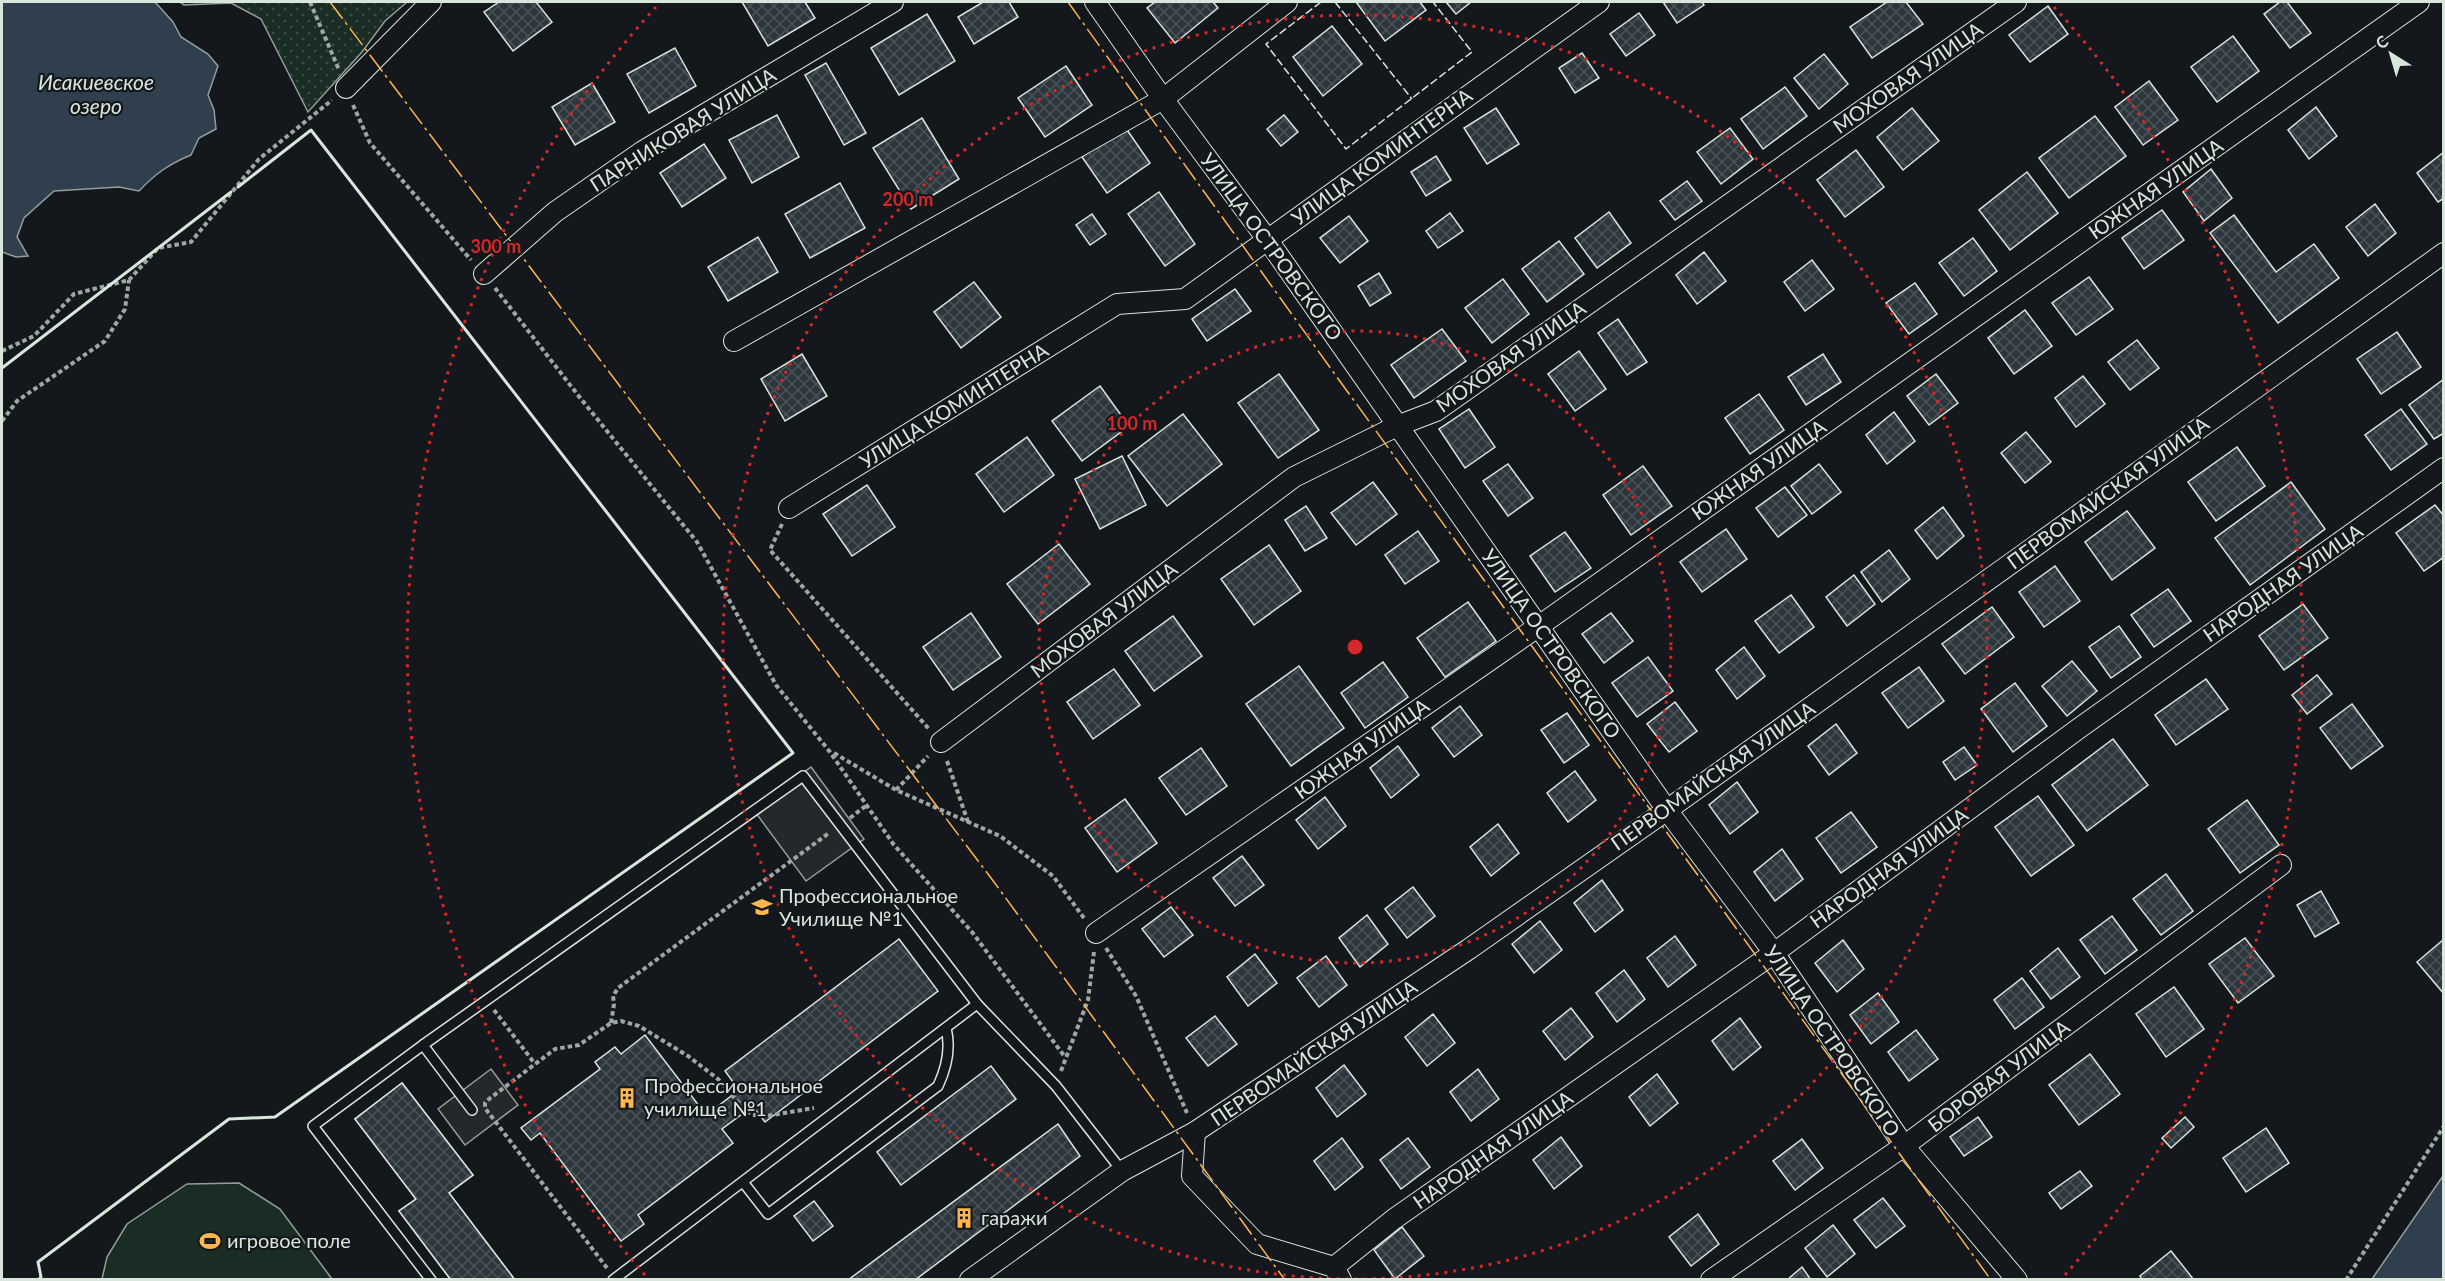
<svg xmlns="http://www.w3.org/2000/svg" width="2445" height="1281" font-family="Lato,sans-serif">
	<defs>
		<pattern id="grass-dots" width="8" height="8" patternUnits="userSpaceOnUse" patternTransform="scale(1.5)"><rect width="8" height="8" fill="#1a2d24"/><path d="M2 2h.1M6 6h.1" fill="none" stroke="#3b4b43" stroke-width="1.8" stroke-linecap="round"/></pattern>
		<pattern id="building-cross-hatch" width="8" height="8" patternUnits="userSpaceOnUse" patternTransform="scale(1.5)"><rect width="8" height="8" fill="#2c363c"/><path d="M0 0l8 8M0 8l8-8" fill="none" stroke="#4a5358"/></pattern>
	</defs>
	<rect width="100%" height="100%" fill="#14181c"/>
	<path fill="url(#grass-dots)" stroke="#939e99" stroke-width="1.5" d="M180,2H407L385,21L362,52L308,112L261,19L231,3L184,5Z"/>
	<path fill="#1a2d24" stroke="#939e99" stroke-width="1.5" d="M239,1183L280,1209L332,1279H102L107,1257L127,1224L187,1184Z"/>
	<g fill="#24282b" stroke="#939e99" stroke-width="1.5">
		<path d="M811,767L864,839L806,881L753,809Z"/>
		<path d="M491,1069L518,1105L465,1145L438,1109Z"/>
	</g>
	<g fill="#2f3f4d" stroke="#939e99" stroke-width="1.5">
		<path d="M2,2H155L173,22L181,37L208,54L218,66L208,95L214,110L216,129L199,138L191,155C169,164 155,174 139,191L119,187L54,191L24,218L17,237L28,256L16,257L2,252Z"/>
		<path d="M2443,1176V1279H2372Z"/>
	</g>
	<g fill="url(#building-cross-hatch)" stroke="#d8e6dc" stroke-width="1.5">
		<path d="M499,2H536L552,22L513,51L484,12Z"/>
		<path d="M742,2H805L815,18L768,46Z"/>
		<path d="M983,2H1009L1018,17L974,44L958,17Z"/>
		<path d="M1155,2H1213L1218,8L1175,43L1147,8Z"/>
		<path d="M1356,2H1420L1426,10L1385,41Z"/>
		<path d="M1446,2H1471L1456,14Z"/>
		<path d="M1663,2H1702L1704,5L1677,23Z"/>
		<path d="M1887,2H1906L1923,24L1872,58L1850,27Z"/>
		<path d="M2280,2H2287L2311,33L2290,48L2264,14Z"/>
		<path d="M2048,6L2068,34L2030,62L2009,35Z"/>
		<path d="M1639,13L1655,35L1626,56L1610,34Z"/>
		<path d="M927,14L955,61L899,95L871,48Z"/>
		<path d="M1332,26L1362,64L1323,96L1293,57Z"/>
		<path d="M2233,36L2259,71L2217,102L2191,67Z"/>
		<path d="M675,48L696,86L649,113L627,74Z"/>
		<path d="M1582,53L1599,78L1575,93L1559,68Z"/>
		<path d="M1824,54L1848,84L1819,109L1794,78Z"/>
		<path d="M826,63L866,133L844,145L805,75Z"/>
		<path d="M1066,66L1092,105L1045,137L1018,98Z"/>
		<path d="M2149,81L2178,120L2143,145L2115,107Z"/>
		<path d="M592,83L615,122L575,145L552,107Z"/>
		<path d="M1785,87L1807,116L1763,149L1741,119Z"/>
		<path d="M2316,107L2337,136L2309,159L2288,130Z"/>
		<path d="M1496,108L1519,144L1487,164L1464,128Z"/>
		<path d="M1912,108L1939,141L1903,170L1877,137Z"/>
		<path d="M777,115L799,157L752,183L729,140Z"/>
		<path d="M1284,115L1298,132L1281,146L1267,129Z"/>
		<path d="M2095,116L2126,156L2069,198L2039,158Z"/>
		<path d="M922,118L959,179L911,209L873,148Z"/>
		<path d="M1125,127L1150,163L1107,193L1082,157Z"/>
		<path d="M1730,128L1753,159L1721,184L1697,152Z"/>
		<path d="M704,144L726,178L682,207L660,173Z"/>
		<path d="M1856,150L1884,187L1845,217L1817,180Z"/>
		<path d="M2444,152V198L2438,202L2417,173Z"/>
		<path d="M1436,156L1451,180L1426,196L1411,172Z"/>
		<path d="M2211,169L2232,198L2204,221L2183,192Z"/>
		<path d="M2027,172L2058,213L2010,250L1979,210Z"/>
		<path d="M1687,181L1702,201L1675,220L1660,201Z"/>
		<path d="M840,183L865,228L810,258L785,214Z"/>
		<path d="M1159,192L1195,244L1165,266L1128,214Z"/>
		<path d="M2375,204L2396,233L2368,256L2346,227Z"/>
		<path d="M2162,210L2184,240L2144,269L2122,238Z"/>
		<path d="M1609,212L1631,243L1597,268L1575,238Z"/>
		<path d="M1450,213L1463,231L1438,248L1426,231Z"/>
		<path d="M1092,214L1106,234L1090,245L1076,225Z"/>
		<path d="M2234,215L2276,272L2314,244L2339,278L2278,323L2210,233Z"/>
		<path d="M1349,216L1368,241L1340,263L1320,238Z"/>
		<path d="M758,237L778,272L728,301L708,267Z"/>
		<path d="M1973,238L1997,271L1964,296L1939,263Z"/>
		<path d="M1559,241L1584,274L1547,302L1522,269Z"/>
		<path d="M1704,252L1726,281L1697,304L1676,275Z"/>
		<path d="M1812,260L1834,289L1805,311L1784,282Z"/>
		<path d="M1379,273L1391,293L1370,306L1358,286Z"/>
		<path d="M2089,277L2113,309L2076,335L2052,303Z"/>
		<path d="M1503,279L1529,314L1492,343L1465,308Z"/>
		<path d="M974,282L1001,317L961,348L934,312Z"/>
		<path d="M1915,283L1937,314L1909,334L1886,303Z"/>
		<path d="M1235,289L1251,311L1207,341L1192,319Z"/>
		<path d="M2025,310L2052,346L2014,374L1988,338Z"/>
		<path d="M1618,319L1647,362L1627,375L1598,333Z"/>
		<path d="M1442,329L1466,361L1414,398L1391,365Z"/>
		<path d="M2397,332L2421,367L2381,394L2357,359Z"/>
		<path d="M2137,340L2159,368L2130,390L2108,362Z"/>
		<path d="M1579,351L1606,389L1575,411L1548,374Z"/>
		<path d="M802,354L827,396L785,421L761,379Z"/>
		<path d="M1823,354L1841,382L1806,405L1788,377Z"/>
		<path d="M1279,374L1319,430L1278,458L1238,403Z"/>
		<path d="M1936,374L1958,403L1929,425L1907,396Z"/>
		<path d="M2083,376L2105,404L2076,427L2055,398Z"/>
		<path d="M2444,379V433L2434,439L2409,405Z"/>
		<path d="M1100,386L1129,426L1082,461L1052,421Z"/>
		<path d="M1759,394L1784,430L1750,454L1725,418Z"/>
		<path d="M1469,409L1495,447L1465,468L1439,429Z"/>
		<path d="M2401,409L2427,444L2391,470L2365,435Z"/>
		<path d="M1894,412L1915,441L1887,464L1866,435Z"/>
		<path d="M1183,414L1222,464L1167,506L1128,456Z"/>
		<path d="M2026,432L2051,462L2025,483L2001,453Z"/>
		<path d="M1027,437L1054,475L1004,512L976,474Z"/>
		<path d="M2237,447L2265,486L2216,521L2188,482Z"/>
		<path d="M1122,456L1146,505L1100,529L1075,479Z"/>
		<path d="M1508,464L1533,498L1508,516L1483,481Z"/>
		<path d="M1819,464L1841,492L1812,514L1791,486Z"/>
		<path d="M1643,466L1672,506L1631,535L1603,495Z"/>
		<path d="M1373,482L1397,514L1356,545L1331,513Z"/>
		<path d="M2291,482L2325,529L2250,585L2215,538Z"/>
		<path d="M867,485L895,527L852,556L823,514Z"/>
		<path d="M1785,487L1807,515L1778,537L1756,508Z"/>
		<path d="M2435,505L2444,516V557L2424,571L2396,533Z"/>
		<path d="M1306,506L1327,538L1305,551L1285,520Z"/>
		<path d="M1943,507L1964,536L1937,559L1915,530Z"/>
		<path d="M2127,511L2155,548L2112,580L2085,542Z"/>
		<path d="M1726,529L1747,559L1702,592L1680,562Z"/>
		<path d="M1418,531L1439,561L1405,584L1385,555Z"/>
		<path d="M1565,532L1591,568L1555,592L1530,556Z"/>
		<path d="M1059,544L1090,584L1038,624L1007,584Z"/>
		<path d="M1269,545L1301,591L1254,625L1221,579Z"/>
		<path d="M1889,550L1910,579L1882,602L1861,572Z"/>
		<path d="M2055,566L2080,601L2044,627L2019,592Z"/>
		<path d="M1854,575L1875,604L1847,626L1826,597Z"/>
		<path d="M2168,589L2191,621L2154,647L2131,615Z"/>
		<path d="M1791,595L1814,627L1779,653L1755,621Z"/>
		<path d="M1468,602L1496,641L1445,677L1417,638Z"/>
		<path d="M2303,604L2328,638L2284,670L2259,636Z"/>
		<path d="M1992,607L2014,637L1965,674L1942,644Z"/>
		<path d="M971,613L1001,657L953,690L923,647Z"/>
		<path d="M1611,613L1633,641L1604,663L1582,634Z"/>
		<path d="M1173,616L1202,656L1154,691L1125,651Z"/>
		<path d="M2119,626L2141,657L2111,678L2089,647Z"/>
		<path d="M1744,647L1765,676L1737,699L1716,670Z"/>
		<path d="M1648,657L1673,691L1637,717L1612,683Z"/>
		<path d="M2072,661L2097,691L2067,716L2042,686Z"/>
		<path d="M1383,662L1408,697L1365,728L1341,693Z"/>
		<path d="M1299,666L1344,728L1291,766L1246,704Z"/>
		<path d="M1919,667L1944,701L1908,728L1882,693Z"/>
		<path d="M1114,669L1140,705L1093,739L1067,702Z"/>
		<path d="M2317,675L2332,694L2307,714L2292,695Z"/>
		<path d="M2206,679L2228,709L2176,745L2155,715Z"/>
		<path d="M2015,683L2047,726L2013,752L1981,709Z"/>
		<path d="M1675,702L1697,731L1669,752L1647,724Z"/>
		<path d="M2352,704L2383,746L2351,769L2320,728Z"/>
		<path d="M1460,706L1482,735L1454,757L1432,728Z"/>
		<path d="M1567,713L1589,745L1564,763L1541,730Z"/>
		<path d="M1836,724L1857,753L1829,775L1808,746Z"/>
		<path d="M2113,739L2148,785L2087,831L2052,785Z"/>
		<path d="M1398,746L1419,775L1391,798L1370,768Z"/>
		<path d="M1964,747L1977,765L1955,780L1943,762Z"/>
		<path d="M1201,748L1227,786L1186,815L1159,778Z"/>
		<path d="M1575,771L1596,800L1568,822L1547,793Z"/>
		<path d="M1737,782L1758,812L1730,834L1709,805Z"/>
		<path d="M2038,796L2074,845L2031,876L1995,827Z"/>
		<path d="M1325,797L1346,826L1318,849L1296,820Z"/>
		<path d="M1125,799L1157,843L1117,872L1085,828Z"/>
		<path d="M2247,800L2279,845L2240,873L2208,829Z"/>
		<path d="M1851,812L1877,847L1841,873L1816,838Z"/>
		<path d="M1498,824L1519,853L1491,876L1470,847Z"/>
		<path d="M1782,849L1803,879L1775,901L1754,872Z"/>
		<path d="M1242,856L1264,885L1235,906L1213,878Z"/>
		<path d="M2166,874L2193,911L2161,935L2133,899Z"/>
		<path d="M1602,880L1623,910L1595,932L1574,903Z"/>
		<path d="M1413,887L1435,916L1407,938L1385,909Z"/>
		<path d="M2321,891L2339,923L2315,937L2297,905Z"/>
		<path d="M1171,907L1193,935L1164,957L1142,929Z"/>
		<path d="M1367,915L1388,944L1360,967L1339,938Z"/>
		<path d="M2112,916L2137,950L2105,974L2080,940Z"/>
		<path d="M1540,921L1562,950L1534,973L1512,944Z"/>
		<path d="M1675,936L1696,965L1668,987L1647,958Z"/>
		<path d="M2245,938L2274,976L2238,1003L2209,964Z"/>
		<path d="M899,939L938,991L765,1122L753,1106L722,1129L733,1143L638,1215L644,1224L621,1241L540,1133L531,1140L521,1128L600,1069L595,1062L615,1047L621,1054L645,1035L706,1115L739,1090L725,1071Z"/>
		<path d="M2444,939V994L2417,962Z"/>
		<path d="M1843,940L1864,969L1837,992L1815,963Z"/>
		<path d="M2058,948L2080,977L2051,999L2030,971Z"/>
		<path d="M1255,954L1277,983L1248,1006L1227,977Z"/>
		<path d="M1326,956L1347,985L1319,1007L1297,978Z"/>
		<path d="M1624,970L1645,999L1617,1022L1596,993Z"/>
		<path d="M2022,978L2044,1007L2015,1029L1994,1000Z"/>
		<path d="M2174,987L2204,1029L2166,1057L2136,1014Z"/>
		<path d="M1878,993L1899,1022L1871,1044L1850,1015Z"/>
		<path d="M1571,1008L1593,1037L1565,1060L1543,1031Z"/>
		<path d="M1433,1014L1455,1043L1427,1066L1405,1037Z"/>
		<path d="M1215,1016L1237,1044L1208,1066L1186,1038Z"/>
		<path d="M1740,1018L1761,1047L1733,1070L1712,1041Z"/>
		<path d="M1916,1030L1938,1059L1909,1081L1888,1052Z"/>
		<path d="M2090,1054L2120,1094L2079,1125L2049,1085Z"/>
		<path d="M1344,1065L1366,1094L1337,1117L1316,1088Z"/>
		<path d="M991,1066L1016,1099L901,1185L877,1152Z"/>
		<path d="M1478,1069L1499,1099L1471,1121L1450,1092Z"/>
		<path d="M1657,1074L1678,1103L1650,1126L1629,1097Z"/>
		<path d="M402,1083L473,1175L449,1193L515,1280H451L399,1211L416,1199L355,1119Z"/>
		<path d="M402,1083L473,1175L449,1193L515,1280H451L399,1211L416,1199L355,1119Z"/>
		<path d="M1978,1117L1992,1137L1964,1156L1950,1137Z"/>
		<path d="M2185,1117L2194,1127L2171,1148L2162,1138Z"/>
		<path d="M1058,1124L1080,1156L915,1280H848Z"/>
		<path d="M2266,1128L2289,1163L2246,1192L2223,1158Z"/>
		<path d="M1561,1137L1582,1166L1554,1189L1533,1160Z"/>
		<path d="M1342,1138L1363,1167L1335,1190L1314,1161Z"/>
		<path d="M1408,1138L1430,1167L1401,1189L1380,1160Z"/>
		<path d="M1802,1139L1823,1168L1795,1190L1773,1161Z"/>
		<path d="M2080,1171L2092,1186L2061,1209L2049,1193Z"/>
		<path d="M1883,1198L1905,1226L1876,1248L1854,1220Z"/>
		<path d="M814,1201L833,1226L813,1241L794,1216Z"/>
		<path d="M1698,1214L1719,1244L1691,1266L1669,1237Z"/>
		<path d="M1833,1225L1855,1254L1827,1277L1805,1248Z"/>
		<path d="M1402,1227L1424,1256L1395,1279L1374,1250Z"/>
		<path d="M2171,1251L2194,1280H2142L2140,1276Z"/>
		<path d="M1802,1267L1811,1280H1787Z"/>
	</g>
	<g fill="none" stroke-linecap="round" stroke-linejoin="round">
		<g stroke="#d8e6dc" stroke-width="12">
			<g id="lane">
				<path d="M423,1045L313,1126L431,1280"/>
				<path d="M472,1110L423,1045L803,776L977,1004L1056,1086L1122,1171"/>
				<path d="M743,1182L768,1214L938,1086C947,1067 951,1048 946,1028"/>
				<path d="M613,1280L977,1004"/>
			</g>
		</g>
		<g stroke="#d8e6dc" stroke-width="22">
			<g id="street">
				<path d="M1095,2L1163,99L1267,239L1667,810L1774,953L1904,1146L2017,1280"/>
				<path d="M346,88L431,2"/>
				<path d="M484,274L555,212L643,151L893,2"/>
				<path d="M734,341L1163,99L1287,2"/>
				<path d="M789,508L1117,304L1185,299L1599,2"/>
				<path d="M941,742L1294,477L1397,426L1436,411L2016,2"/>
				<path d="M1096,933L1539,626L2419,2"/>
				<path d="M1195,1132L1192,1176L1257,1244L1334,1267L1341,1280"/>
				<path d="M1334,1267L1394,1219L1774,953L2078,729L2444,468"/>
				<path d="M970,1280L1122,1171L1195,1132L1469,949L1667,810L2444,253"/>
				<path d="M1711,1280L1904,1146L2281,865"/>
			</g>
		</g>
		<g stroke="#9da8a2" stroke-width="4" stroke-dasharray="4.5 3" stroke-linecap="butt">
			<path d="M310,2L339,70"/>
			<path d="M353,105L370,143L471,260"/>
			<path d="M495,288L581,399L697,542L776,685L830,752L894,845L972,932L1065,1057"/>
			<path d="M2,351L34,336L74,294L129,280L158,248L191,242L259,159L332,100"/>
			<path d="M2,421L17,401L105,341L125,309L129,280"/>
			<path d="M782,524L770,550L929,729"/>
			<path d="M834,753L896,790L1000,836L1053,876L1084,918"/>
			<path d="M947,761L968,822"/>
			<path d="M896,790L928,756"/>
			<path d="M850,818L867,805"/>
			<path d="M1106,948L1136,996L1187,1113"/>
			<path d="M494,1010L535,1064"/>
			<path d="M611,1023L614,1004L613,996L618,988L829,833"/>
			<path d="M1061,1071L1088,1000L1094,952"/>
			<path d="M607,1268L485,1108V1103L489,1099L555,1049L579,1045L611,1023L621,1021L639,1026L688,1056L718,1079L744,1109L753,1115L767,1116L814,1108"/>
			<path d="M2346,1280L2444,1126"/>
		</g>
		<use href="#lane" stroke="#14181c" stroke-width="9"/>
		<use href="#street" stroke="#14181c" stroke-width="20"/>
		<g stroke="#d8e6dc" stroke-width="1.5" stroke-dasharray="8 3" stroke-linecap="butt">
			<path d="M1321,2L1266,44L1346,149L1472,52L1433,2"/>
			<path d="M1335,2L1412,99"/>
		</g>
		<g stroke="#d8e6dc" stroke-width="3">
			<path d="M2,368L231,192"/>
			<path d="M38,1280L41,1277L38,1262L229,1119L275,1117L793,753L311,130L238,187"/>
		</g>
		<g stroke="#ffb74d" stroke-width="1.5" stroke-dasharray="21 4.5 3 4.5" stroke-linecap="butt">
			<path d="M330,2L994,882L1285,1280"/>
			<path d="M1068,2L1334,373L1991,1280"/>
		</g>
	</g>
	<g fill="none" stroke="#d62828" stroke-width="3" stroke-dasharray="3 6">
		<circle cx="1355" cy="647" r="316"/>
		<circle cx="1355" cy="647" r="632"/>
		<path d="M645 1275A948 948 0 0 1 656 7M2054 7A948 948 0 0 1 2065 1275"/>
	</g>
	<defs>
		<g id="university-bare" transform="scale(1.62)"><path d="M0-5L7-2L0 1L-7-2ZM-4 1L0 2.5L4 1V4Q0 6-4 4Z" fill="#ffb74d" stroke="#14181c" stroke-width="2.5" paint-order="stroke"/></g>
		<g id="building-bare" transform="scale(1.62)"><path d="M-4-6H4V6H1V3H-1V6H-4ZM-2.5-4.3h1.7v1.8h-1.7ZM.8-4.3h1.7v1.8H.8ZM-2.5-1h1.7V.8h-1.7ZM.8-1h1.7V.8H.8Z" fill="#ffb74d" stroke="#14181c" stroke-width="2.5" paint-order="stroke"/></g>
		<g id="stadium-bare" transform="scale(1.62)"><path d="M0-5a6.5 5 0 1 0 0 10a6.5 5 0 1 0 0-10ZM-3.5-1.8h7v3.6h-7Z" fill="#ffb74d" stroke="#14181c" stroke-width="2.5" paint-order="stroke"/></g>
	</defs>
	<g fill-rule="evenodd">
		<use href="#university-bare" x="762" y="907"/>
		<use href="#building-bare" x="627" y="1098"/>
		<use href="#building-bare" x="964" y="1218"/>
		<use href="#stadium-bare" x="210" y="1241"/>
	</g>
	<g text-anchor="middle" stroke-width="4.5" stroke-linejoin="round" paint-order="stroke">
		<g font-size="20" fill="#d8e6dc" stroke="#14181c">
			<text transform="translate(1908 78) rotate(-35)" y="7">МОХОВАЯ УЛИЦА</text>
			<text transform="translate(683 130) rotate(-32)" y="7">ПАРНИКОВАЯ УЛИЦА</text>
			<text transform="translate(1382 157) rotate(-36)" y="7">УЛИЦА КОМИНТЕРНА</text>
			<text transform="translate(2156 189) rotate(-35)" y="7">ЮЖНАЯ УЛИЦА</text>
			<text transform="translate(1271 247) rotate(54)" y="7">УЛИЦА ОСТРОВСКОГО</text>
			<text transform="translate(1511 357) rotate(-35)" y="7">МОХОВАЯ УЛИЦА</text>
			<text transform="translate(954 406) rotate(-32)" y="7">УЛИЦА КОМИНТЕРНА</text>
			<text transform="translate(1759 470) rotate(-35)" y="7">ЮЖНАЯ УЛИЦА</text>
			<text transform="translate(2108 493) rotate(-36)" y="7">ПЕРВОМАЙСКАЯ УЛИЦА</text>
			<text transform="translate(2283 583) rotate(-35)" y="7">НАРОДНАЯ УЛИЦА</text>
			<text transform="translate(1104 620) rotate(-37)" y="7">МОХОВАЯ УЛИЦА</text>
			<text transform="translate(1551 644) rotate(55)" y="7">УЛИЦА ОСТРОВСКОГО</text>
			<text transform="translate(1362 749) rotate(-35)" y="7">ЮЖНАЯ УЛИЦА</text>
			<text transform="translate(1713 776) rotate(-35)" y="7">ПЕРВОМАЙСКАЯ УЛИЦА</text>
			<text transform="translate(1889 868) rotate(-36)" y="7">НАРОДНАЯ УЛИЦА</text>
			<text transform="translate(1832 1041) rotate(56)" y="7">УЛИЦА ОСТРОВСКОГО</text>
			<text transform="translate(1314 1053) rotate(-34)" y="7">ПЕРВОМАЙСКАЯ УЛИЦА</text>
			<text transform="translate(1999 1076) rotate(-37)" y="7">БОРОВАЯ УЛИЦА</text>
			<text transform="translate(1493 1150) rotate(-35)" y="7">НАРОДНАЯ УЛИЦА</text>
		</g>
		<g font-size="20" fill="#d8e6dc" stroke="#14181c" text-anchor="start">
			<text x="779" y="903">Профессиональное<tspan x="779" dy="23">Училище №1</tspan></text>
			<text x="644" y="1093">Профессиональное<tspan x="644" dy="23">училище №1</tspan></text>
			<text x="981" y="1225">гаражи</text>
			<text x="227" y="1248">игровое поле</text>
		</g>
		<g font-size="21" font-style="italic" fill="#d8e6dc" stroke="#14181c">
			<text x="96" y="90">Исакиевское<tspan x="96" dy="24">озеро</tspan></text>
		</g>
	</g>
	<circle cx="1355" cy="647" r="9" fill="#d62828" stroke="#14181c" stroke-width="3"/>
	<g font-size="18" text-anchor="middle" font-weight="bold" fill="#d62828" stroke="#14181c" stroke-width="4.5" stroke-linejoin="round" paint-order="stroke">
		<text x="908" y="206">200 m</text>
		<text x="496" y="253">300 m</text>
		<text x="1132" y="430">100 m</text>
	</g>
	<rect width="2445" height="1281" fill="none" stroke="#d8e6dc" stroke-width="6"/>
	<g transform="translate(2391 54) rotate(323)" stroke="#14181c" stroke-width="4.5" paint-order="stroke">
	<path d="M0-4.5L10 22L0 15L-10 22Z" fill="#d8e6dc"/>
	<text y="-9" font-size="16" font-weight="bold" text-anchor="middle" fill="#d8e6dc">С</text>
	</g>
</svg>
